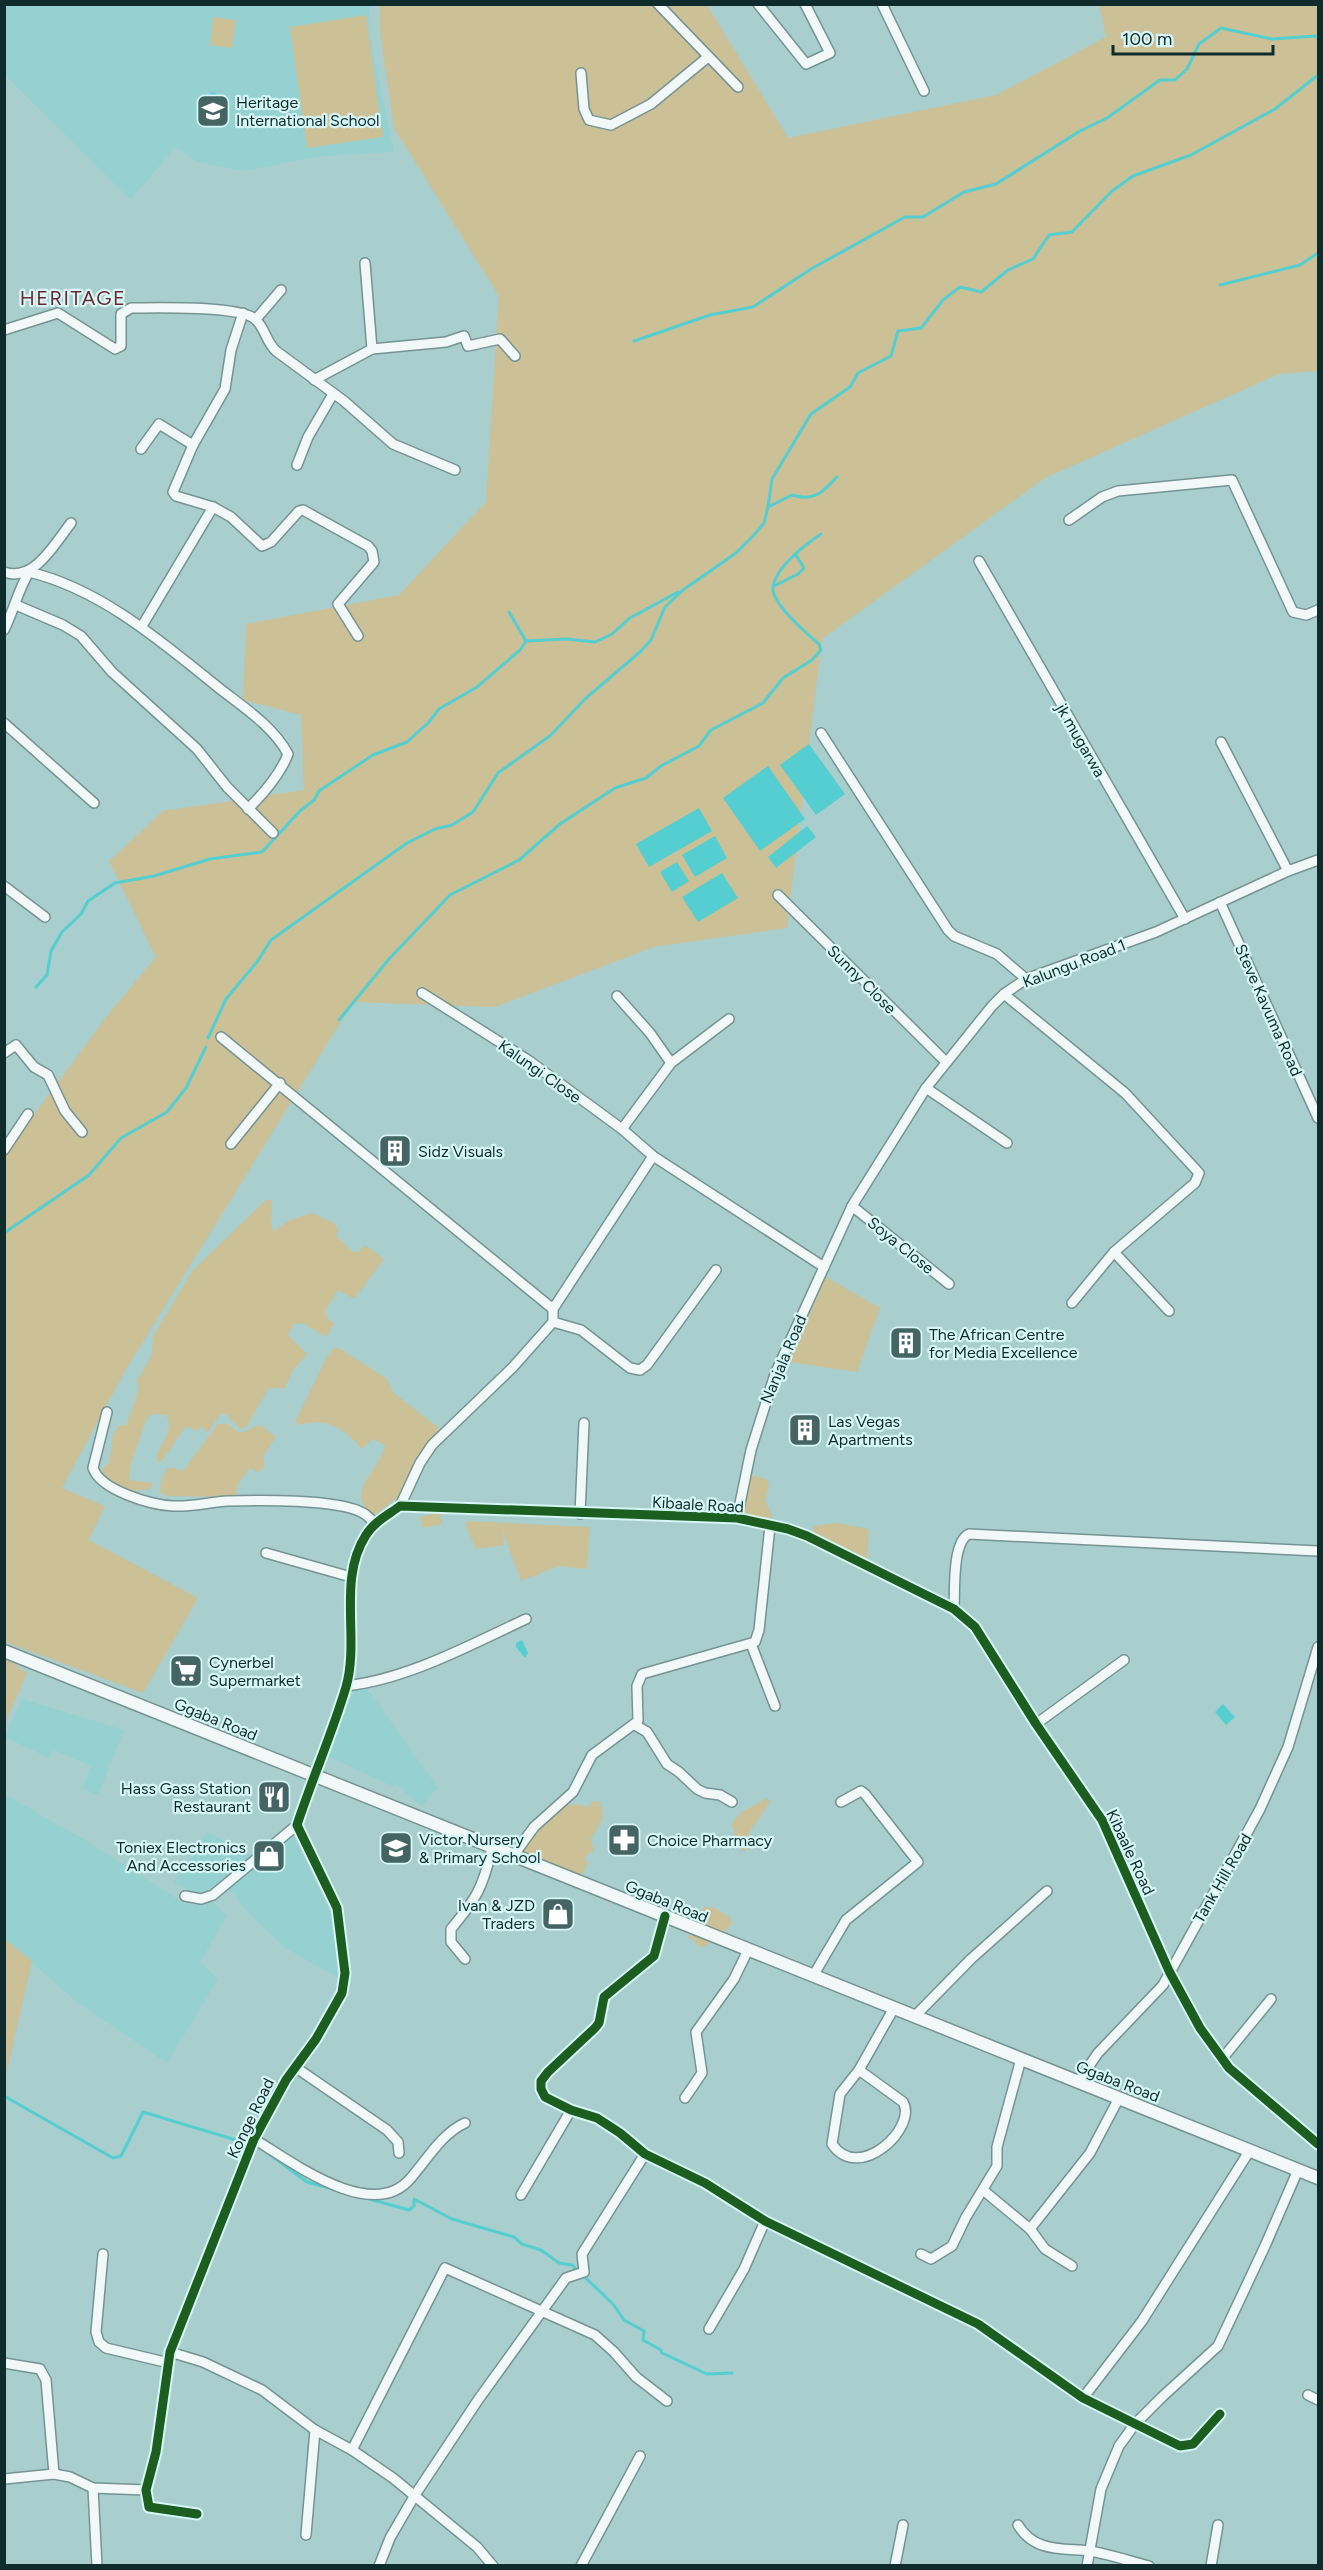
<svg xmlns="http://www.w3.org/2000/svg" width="1323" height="2570" font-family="Figtree,sans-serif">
	<rect width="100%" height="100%" fill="#a9cece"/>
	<g fill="#95d1d1">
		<path d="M4,5H370L368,28L394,152L322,156L244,171L198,162L175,147L131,200L5,75Z"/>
		<path d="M367,1688L438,1788L421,1806L396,1784L392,1786L324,1754L355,1690Z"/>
		<path d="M22,1699L124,1730L98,1795L82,1789L91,1766L54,1750L49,1758L5,1737Z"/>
		<path d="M4,1794L85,1840L185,1904L212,1901L227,1916L200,1962L218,1979L167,2063L78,2003L5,1939Z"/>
		<path d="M207,1832L253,1857L220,1886L195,1894L174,1882Z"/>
		<path d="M291,1832L334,1919L338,1978L284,1947L246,1910L229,1887Z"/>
	</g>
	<g fill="#cbc096">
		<path d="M380,5H707L788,138L996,95L1106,37L1099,5H1318V371L1279,374L1045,478L822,639L787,928L654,947L495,1007L353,1002L125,1371L62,1488L105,1506L89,1540L198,1598L143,1693L5,1642V1139L21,1132L111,1011L156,957L109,861L163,811L304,790L301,715L243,700L246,624L399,595L486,502L499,296L394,128L380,32Z"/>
		<path d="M366,15L383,137L307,148L290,27Z"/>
		<path d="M213,17L236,20L232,48L210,45Z"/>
		<path d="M266,1200H271C274,1211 268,1222 274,1231L290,1220L312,1213L334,1223L338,1229L337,1237L353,1252H358L365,1245L384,1259L354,1299L338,1290L325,1311L327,1318L334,1324L326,1337L304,1324L295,1323L288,1335L307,1354L293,1370L285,1388H269L246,1427L240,1429L226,1414L221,1413L208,1432L201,1427L196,1431L186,1426L161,1462L157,1463C154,1446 177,1434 166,1415L152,1414L147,1418L131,1463L129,1480L153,1483L151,1488C134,1494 120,1488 105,1479L102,1469L109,1463L114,1432L120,1425L126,1426L139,1389L137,1380L152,1355L153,1336L193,1270Z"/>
		<path d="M826,1277L880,1308L857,1372L789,1362Z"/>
		<path d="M334,1348H339L386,1378L394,1393L439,1428L403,1493L375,1515C340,1495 382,1469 385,1445L372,1439L362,1449C346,1430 326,1416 301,1425L295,1422L326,1359Z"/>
		<path d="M218,1424H227L240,1433L260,1425L276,1437L263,1457L265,1465L260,1471L255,1472L252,1467C244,1473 235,1488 236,1497L167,1496L160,1492C162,1482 160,1474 170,1467L183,1471Z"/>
		<path d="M749,1474L768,1480L769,1488L765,1500L772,1516L769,1522L742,1517Z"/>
		<path d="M440,1512L442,1524L423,1528L420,1517Z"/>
		<path d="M467,1521L590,1527L587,1569L559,1566L521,1581L502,1529L504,1545L476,1549L466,1526Z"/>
		<path d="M837,1523L869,1529L867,1558L862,1560L812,1534L814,1526Z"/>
		<path d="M5,1658L27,1673L5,1723Z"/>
		<path d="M767,1798L770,1802L749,1833L748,1837L753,1841L744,1852L731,1841L735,1832L731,1825L740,1813Z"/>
		<path d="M598,1801C609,1817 598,1825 591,1839L594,1852H590L585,1858L588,1864L579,1879L520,1856C524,1841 554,1808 569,1805C575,1803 581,1805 587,1807L592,1802Z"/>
		<path d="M704,1907H712L730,1917L732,1924L720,1936L692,1922Z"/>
		<path d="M691,1930L716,1938L702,1948L695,1944L696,1940L688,1938Z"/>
		<path d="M5,1939L32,1961L5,2080Z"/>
	</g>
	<g fill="#54ced0">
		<path d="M212,92L221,96L222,103L210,114L203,111L200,102Z"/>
		<path d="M809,744L845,794L816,815L780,765Z"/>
		<path d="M768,766L805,819L760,851L723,798Z"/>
		<path d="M699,808L712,831L649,867L636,844Z"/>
		<path d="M807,826L816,837L776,868L768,857Z"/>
		<path d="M715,836L727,858L695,877L682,855Z"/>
		<path d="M677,862L689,881L672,892L660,872Z"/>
		<path d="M722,873L738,898L698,922L682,897Z"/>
		<path d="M522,1640L528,1653L525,1658L516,1647V1643Z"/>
		<path d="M1223,1704L1235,1717L1226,1725L1215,1712Z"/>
	</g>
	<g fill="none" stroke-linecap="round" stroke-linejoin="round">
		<g stroke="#54ced0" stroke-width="3">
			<path d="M1220,285L1300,265L1318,253"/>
			<path d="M634,341L710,315L753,307L811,269L905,217H923L964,192L996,184L1080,131L1107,118L1160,80H1175L1187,69L1199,44L1221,28L1272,39L1316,36L1318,38"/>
			<path d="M768,507L772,479L811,414L850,387L858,373L891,356L898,331L921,328L943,300L960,287L981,292L1008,270L1033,259L1049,235L1072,232L1112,191L1133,176L1191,155L1275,109L1318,75"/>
			<path d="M774,586L798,574L804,568L795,554"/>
			<path d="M509,612L526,641"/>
			<path d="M526,641L566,639L595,642L612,634L630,618L678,592"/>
			<path d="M36,987L47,975L51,951L62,932L81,914L88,901L115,883L154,876L210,859L262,852L300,811L314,800L319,791L373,755L407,742L429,722L439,709L477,687L520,650L526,641"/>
			<path d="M339,1020L389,959L450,895L519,860L560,824L615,788L646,778L661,766L699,746L711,730L763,703L783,678L812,660L821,650L819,644C807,634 775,606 773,590C772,570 806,544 821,534"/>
			<path d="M208,1038L226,999L257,962L271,940L407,843L435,829L452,825L473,812L498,773L551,735L585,699L641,651L651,640L665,607L683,590L736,553L754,535L764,523L768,507L792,495C814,502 823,492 837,477"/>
			<path d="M4,1233L89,1175L121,1138L167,1112L186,1088L206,1047"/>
			<path d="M4,2096L113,2158L121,2156L143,2112L246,2143"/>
			<path d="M265,2151L307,2182L409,2210L414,2206V2199L452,2219L514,2237L522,2244L541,2250L559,2263L572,2265L613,2304L624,2320L644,2331L643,2340L661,2350L662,2353L707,2374L732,2373"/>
		</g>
		<g stroke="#759393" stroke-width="12">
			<g id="minor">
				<path d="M658,4L738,87"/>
				<path d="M758,4L806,64L830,53L805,4"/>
				<path d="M882,4L924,91"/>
				<path d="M581,73L584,109L589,120L611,125L651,104L708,57"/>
				<path d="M243,313L231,350L225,389L193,445L173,492L176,496L213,507L231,517L262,546L271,542L299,511L303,510L368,546L372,551L374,562L338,604L358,636"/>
				<path d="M256,319L281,290"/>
				<path d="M4,330L58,313L115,349L121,346V314L131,308C154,308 242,305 256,320C265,328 266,342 276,351L344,401L393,444L455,470"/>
				<path d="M372,349L446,342L464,336L468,346L500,339L515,356"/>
				<path d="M314,380L372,349L365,263"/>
				<path d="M141,449L159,424L193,445"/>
				<path d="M297,465L308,437L333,394"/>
				<path d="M1069,520L1102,497L1118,491L1232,480L1293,612L1306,615L1318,610"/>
				<path d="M979,561L1185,919"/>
				<path d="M4,572C34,583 55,543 71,523"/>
				<path d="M16,605L63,625L81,636L112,672L197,749L227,787L273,833"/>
				<path d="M142,626L213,507"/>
				<path d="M4,630C14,610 18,590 29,572C101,589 163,643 219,688C243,707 273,726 288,754C280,775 264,793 248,809"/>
				<path d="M4,723L94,803"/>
				<path d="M821,733L948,930L954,936L997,954L1026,979"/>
				<path d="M1221,742L1288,871"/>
				<path d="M4,886L45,917"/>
				<path d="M778,895L946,1062"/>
				<path d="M1220,902L1318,1118"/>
				<path d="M422,993L528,1060L622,1129L653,1156L824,1267"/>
				<path d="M1004,994L1125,1093L1199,1173L1195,1183L1114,1252L1072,1303"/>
				<path d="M617,996L650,1033L671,1063"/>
				<path d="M221,1037L553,1309"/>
				<path d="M4,1053L16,1045L34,1067L48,1075L65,1111L82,1132"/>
				<path d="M926,1088L1007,1143"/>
				<path d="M622,1129L671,1063L729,1019"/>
				<path d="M231,1144L280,1083"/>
				<path d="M4,1150L28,1114"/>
				<path d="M852,1206L949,1284"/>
				<path d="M1114,1252L1169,1311"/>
				<path d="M553,1322L581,1330L630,1368L640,1370L647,1365L716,1270"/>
				<path d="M107,1412L93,1468C100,1490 151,1505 173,1506C191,1507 210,1502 228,1501C259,1500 335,1499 361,1512C367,1514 371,1520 375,1524"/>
				<path d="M400,1506L420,1463L432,1445L513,1367L553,1322V1309L653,1156"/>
				<path d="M580,1514L584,1423"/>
				<path d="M737,1518L751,1450L775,1374L852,1206L926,1088L992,1006L1004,994L1026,979L1156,932L1288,871L1318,860"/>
				<path d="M266,1553L351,1577"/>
				<path d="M954,1609C955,1590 952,1542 969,1534L1318,1551"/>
				<path d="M751,1644L775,1706"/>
				<path d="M346,1686C408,1679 470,1645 526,1619"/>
				<path d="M1036,1724L1124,1660"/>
				<path d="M635,1725L647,1732L667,1764L679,1772L697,1789L705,1793L720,1795L732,1802"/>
				<path d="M513,1856L534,1827L573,1792L592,1755L638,1721L637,1686L642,1674L755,1642L759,1630L770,1526"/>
				<path d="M185,1896L201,1899L213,1895L297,1825"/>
				<path d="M665,1916L654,1956L604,1997L599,2023L595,2028L548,2072L541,2081V2089L545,2097L571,2110L597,2118L620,2133L645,2154L705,2183L765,2221L978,2324L1083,2398L1180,2446L1193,2444L1220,2414"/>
				<path d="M465,1959L451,1942V1929C476,1899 483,1888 492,1848"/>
				<path d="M813,1976L846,1920L918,1862L865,1794L861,1791L841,1802"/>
				<path d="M915,2016L971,1959L1047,1891"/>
				<path d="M1222,2059L1271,1999"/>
				<path d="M295,2067L387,2130L398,2142L399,2153"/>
				<path d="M859,2070L903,2102C918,2127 859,2184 832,2144L840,2094L859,2070L894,2008"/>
				<path d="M1078,2082L1098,2053L1163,1985L1237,1851L1260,1809L1288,1747L1318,1647"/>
				<path d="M685,2098L702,2073L696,2032L734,1979L748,1950"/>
				<path d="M254,2139C292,2162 372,2223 410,2179C427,2160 441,2134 465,2123"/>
				<path d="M983,2190L1030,2229L1045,2249L1072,2266"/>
				<path d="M521,2195L571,2110"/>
				<path d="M1030,2229L1090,2153L1119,2098"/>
				<path d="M103,2254L96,2332L99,2342L106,2348L169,2363"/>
				<path d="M921,2254L931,2259L952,2246L966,2217L997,2166V2147L1021,2059"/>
				<path d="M709,2329L744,2269L765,2221"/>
				<path d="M170,2352L203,2362L262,2390L315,2430L352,2450L393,2478L477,2547L493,2566"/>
				<path d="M4,2363L40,2369L46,2380L54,2474"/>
				<path d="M1308,2395L1318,2400"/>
				<path d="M1083,2398L1142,2321L1250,2150"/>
				<path d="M352,2450L445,2268L595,2335L614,2352L636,2377L667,2401"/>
				<path d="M4,2479L54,2474L70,2477L93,2488L146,2490"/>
				<path d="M93,2488L97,2566"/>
				<path d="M197,2514L149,2507L146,2490L156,2452L170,2352L254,2139L286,2080L316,2039L342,1993L345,1973L337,1908L297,1825C312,1779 332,1734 346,1687C360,1638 337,1580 366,1535C374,1522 388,1515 400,1506L737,1518L788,1529L807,1536L954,1609L975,1627L1036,1724L1102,1820L1169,1971L1200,2028L1229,2068L1318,2144"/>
				<path d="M1018,2525C1034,2552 1061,2548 1089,2551C1109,2554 1129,2561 1149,2566"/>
				<path d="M306,2535L315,2430"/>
				<path d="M379,2566L390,2538L415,2495L478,2400L566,2278L584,2272L582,2254L645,2154"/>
				<path d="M581,2566L640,2456"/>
				<path d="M895,2566L903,2525"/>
				<path d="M1087,2566L1101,2489L1119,2446L1135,2424L1162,2397L1218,2346L1265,2246L1298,2170"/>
				<path d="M1211,2566L1218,2525"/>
			</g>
		</g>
		<g stroke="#759393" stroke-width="15">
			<path id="secondary" d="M4,1651L1318,2178"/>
		</g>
		<use href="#minor" stroke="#f2f8f8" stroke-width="9"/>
		<use href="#secondary" stroke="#f2f8f8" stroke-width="12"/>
		<g stroke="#d7f7f7" stroke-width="13">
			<g id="cycleway">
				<path d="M665,1916L654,1956L604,1997L599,2023L595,2028L548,2072L541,2081V2089L545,2097L571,2110L597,2118L620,2133L645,2154L705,2183L765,2221L978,2324L1083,2398L1180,2446L1193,2444L1220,2414"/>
				<path d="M197,2514L149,2507L146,2490L156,2452L170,2352L254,2139L286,2080L316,2039L342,1993L345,1973L337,1908L297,1825C312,1779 332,1734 346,1687C360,1638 337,1580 366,1535C374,1522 388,1515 400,1506L737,1518L788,1529L807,1536L954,1609L975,1627L1036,1724L1102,1820L1169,1971L1200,2028L1229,2068L1318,2144"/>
			</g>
		</g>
		<use href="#cycleway" stroke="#1b5e20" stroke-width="9"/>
	</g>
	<defs>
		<g id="school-square" transform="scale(1.725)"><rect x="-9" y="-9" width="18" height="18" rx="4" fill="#456464" stroke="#d7f7f7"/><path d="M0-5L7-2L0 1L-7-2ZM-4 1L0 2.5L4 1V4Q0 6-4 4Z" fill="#fff"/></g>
		<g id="building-square" transform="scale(1.725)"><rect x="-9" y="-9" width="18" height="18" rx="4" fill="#456464" stroke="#d7f7f7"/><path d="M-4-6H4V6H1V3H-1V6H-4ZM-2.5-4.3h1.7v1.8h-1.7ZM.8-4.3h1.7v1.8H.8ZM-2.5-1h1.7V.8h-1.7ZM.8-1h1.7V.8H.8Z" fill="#fff"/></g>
		<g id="supermarket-square" transform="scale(1.725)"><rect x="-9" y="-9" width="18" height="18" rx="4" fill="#456464" stroke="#d7f7f7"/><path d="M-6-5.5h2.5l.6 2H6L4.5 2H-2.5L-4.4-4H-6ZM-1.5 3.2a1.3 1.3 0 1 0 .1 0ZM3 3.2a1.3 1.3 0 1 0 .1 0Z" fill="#fff"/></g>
		<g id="restaurant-square" transform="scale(1.725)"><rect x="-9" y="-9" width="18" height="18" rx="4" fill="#456464" stroke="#d7f7f7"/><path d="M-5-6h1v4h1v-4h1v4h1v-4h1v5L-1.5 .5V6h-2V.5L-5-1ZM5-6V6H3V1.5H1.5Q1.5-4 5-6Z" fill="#fff"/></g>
		<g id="pharmacy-square" transform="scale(1.725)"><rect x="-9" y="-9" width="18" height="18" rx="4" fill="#456464" stroke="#d7f7f7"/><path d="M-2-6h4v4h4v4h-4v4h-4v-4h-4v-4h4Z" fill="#fff"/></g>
		<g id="shop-square" transform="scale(1.725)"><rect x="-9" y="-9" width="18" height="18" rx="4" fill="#456464" stroke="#d7f7f7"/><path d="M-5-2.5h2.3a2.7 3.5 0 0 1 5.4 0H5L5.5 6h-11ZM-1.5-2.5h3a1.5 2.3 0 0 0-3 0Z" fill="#fff"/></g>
	</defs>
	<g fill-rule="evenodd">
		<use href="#school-square" x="213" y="111"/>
		<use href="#building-square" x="395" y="1151"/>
		<use href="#building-square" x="906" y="1343"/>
		<use href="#building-square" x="805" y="1430"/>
		<use href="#supermarket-square" x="186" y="1671"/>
		<use href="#restaurant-square" x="274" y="1797"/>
		<use href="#pharmacy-square" x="624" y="1840"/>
		<use href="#school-square" x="396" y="1848"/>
		<use href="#shop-square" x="269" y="1856"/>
		<use href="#shop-square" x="558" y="1914"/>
	</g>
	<g text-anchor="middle" stroke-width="4.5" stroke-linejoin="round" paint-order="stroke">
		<g font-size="16" fill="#0f2b2b" stroke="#d7f7f7" text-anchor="start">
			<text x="236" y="108">Heritage<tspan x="236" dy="18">International School</tspan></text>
			<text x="418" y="1157">Sidz Visuals</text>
			<text x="929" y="1340">The African Centre<tspan x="929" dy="18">for Media Excellence</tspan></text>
			<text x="828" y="1427">Las Vegas<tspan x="828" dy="18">Apartments</tspan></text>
			<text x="209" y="1668">Cynerbel<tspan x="209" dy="18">Supermarket</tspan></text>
			<text x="251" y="1794" text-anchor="end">Hass Gass Station<tspan x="251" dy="18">Restaurant</tspan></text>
			<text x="419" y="1845">Victor Nursery<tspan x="419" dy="18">&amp; Primary School</tspan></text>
			<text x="647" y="1846">Choice Pharmacy</text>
			<text x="246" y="1853" text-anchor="end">Toniex Electronics<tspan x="246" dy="18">And Accessories</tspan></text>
			<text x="535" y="1911" text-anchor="end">Ivan &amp; JZD<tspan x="535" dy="18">Traders</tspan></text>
		</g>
		<g font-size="16" fill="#0f2b2b" stroke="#d7f7f7">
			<text transform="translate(1081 740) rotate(60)" y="6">jk mugarwa</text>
			<text transform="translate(1074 963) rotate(-21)" y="6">Kalungu Road 1</text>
			<text transform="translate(862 979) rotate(45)" y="6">Sunny Close</text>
			<text transform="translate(1269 1010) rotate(66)" y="6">Steve Kavuma Road</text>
			<text transform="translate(540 1071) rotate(35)" y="6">Kalungi Close</text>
			<text transform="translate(901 1245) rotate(39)" y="6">Soya Close</text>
			<text transform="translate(783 1359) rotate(-67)" y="6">Nanjala Road</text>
			<text transform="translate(698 1504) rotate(3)" y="6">Kibaale Road</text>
			<text transform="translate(216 1719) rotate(22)" y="6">Ggaba Road</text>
			<text transform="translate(1131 1852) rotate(65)" y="6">Kibaale Road</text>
			<text transform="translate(1222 1878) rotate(-60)" y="6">Tank Hill Road</text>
			<text transform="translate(667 1901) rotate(22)" y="6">Ggaba Road</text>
			<text transform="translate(1118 2081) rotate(21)" y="6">Ggaba Road</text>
			<text transform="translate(250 2118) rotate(-64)" y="6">Konge Road</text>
		</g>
		<g font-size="20" letter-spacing="1.5" fill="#6d272f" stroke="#d7f7f7">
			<text x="73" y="305">HERITAGE</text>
		</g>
	</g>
	<rect width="1323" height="2570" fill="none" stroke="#0f2b2b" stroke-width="12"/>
	<path d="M1113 45v9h160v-9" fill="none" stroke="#0f2b2b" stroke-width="3"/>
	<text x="1122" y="45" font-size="18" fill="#0f2b2b" stroke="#d7f7f7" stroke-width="4.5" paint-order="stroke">100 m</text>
</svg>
